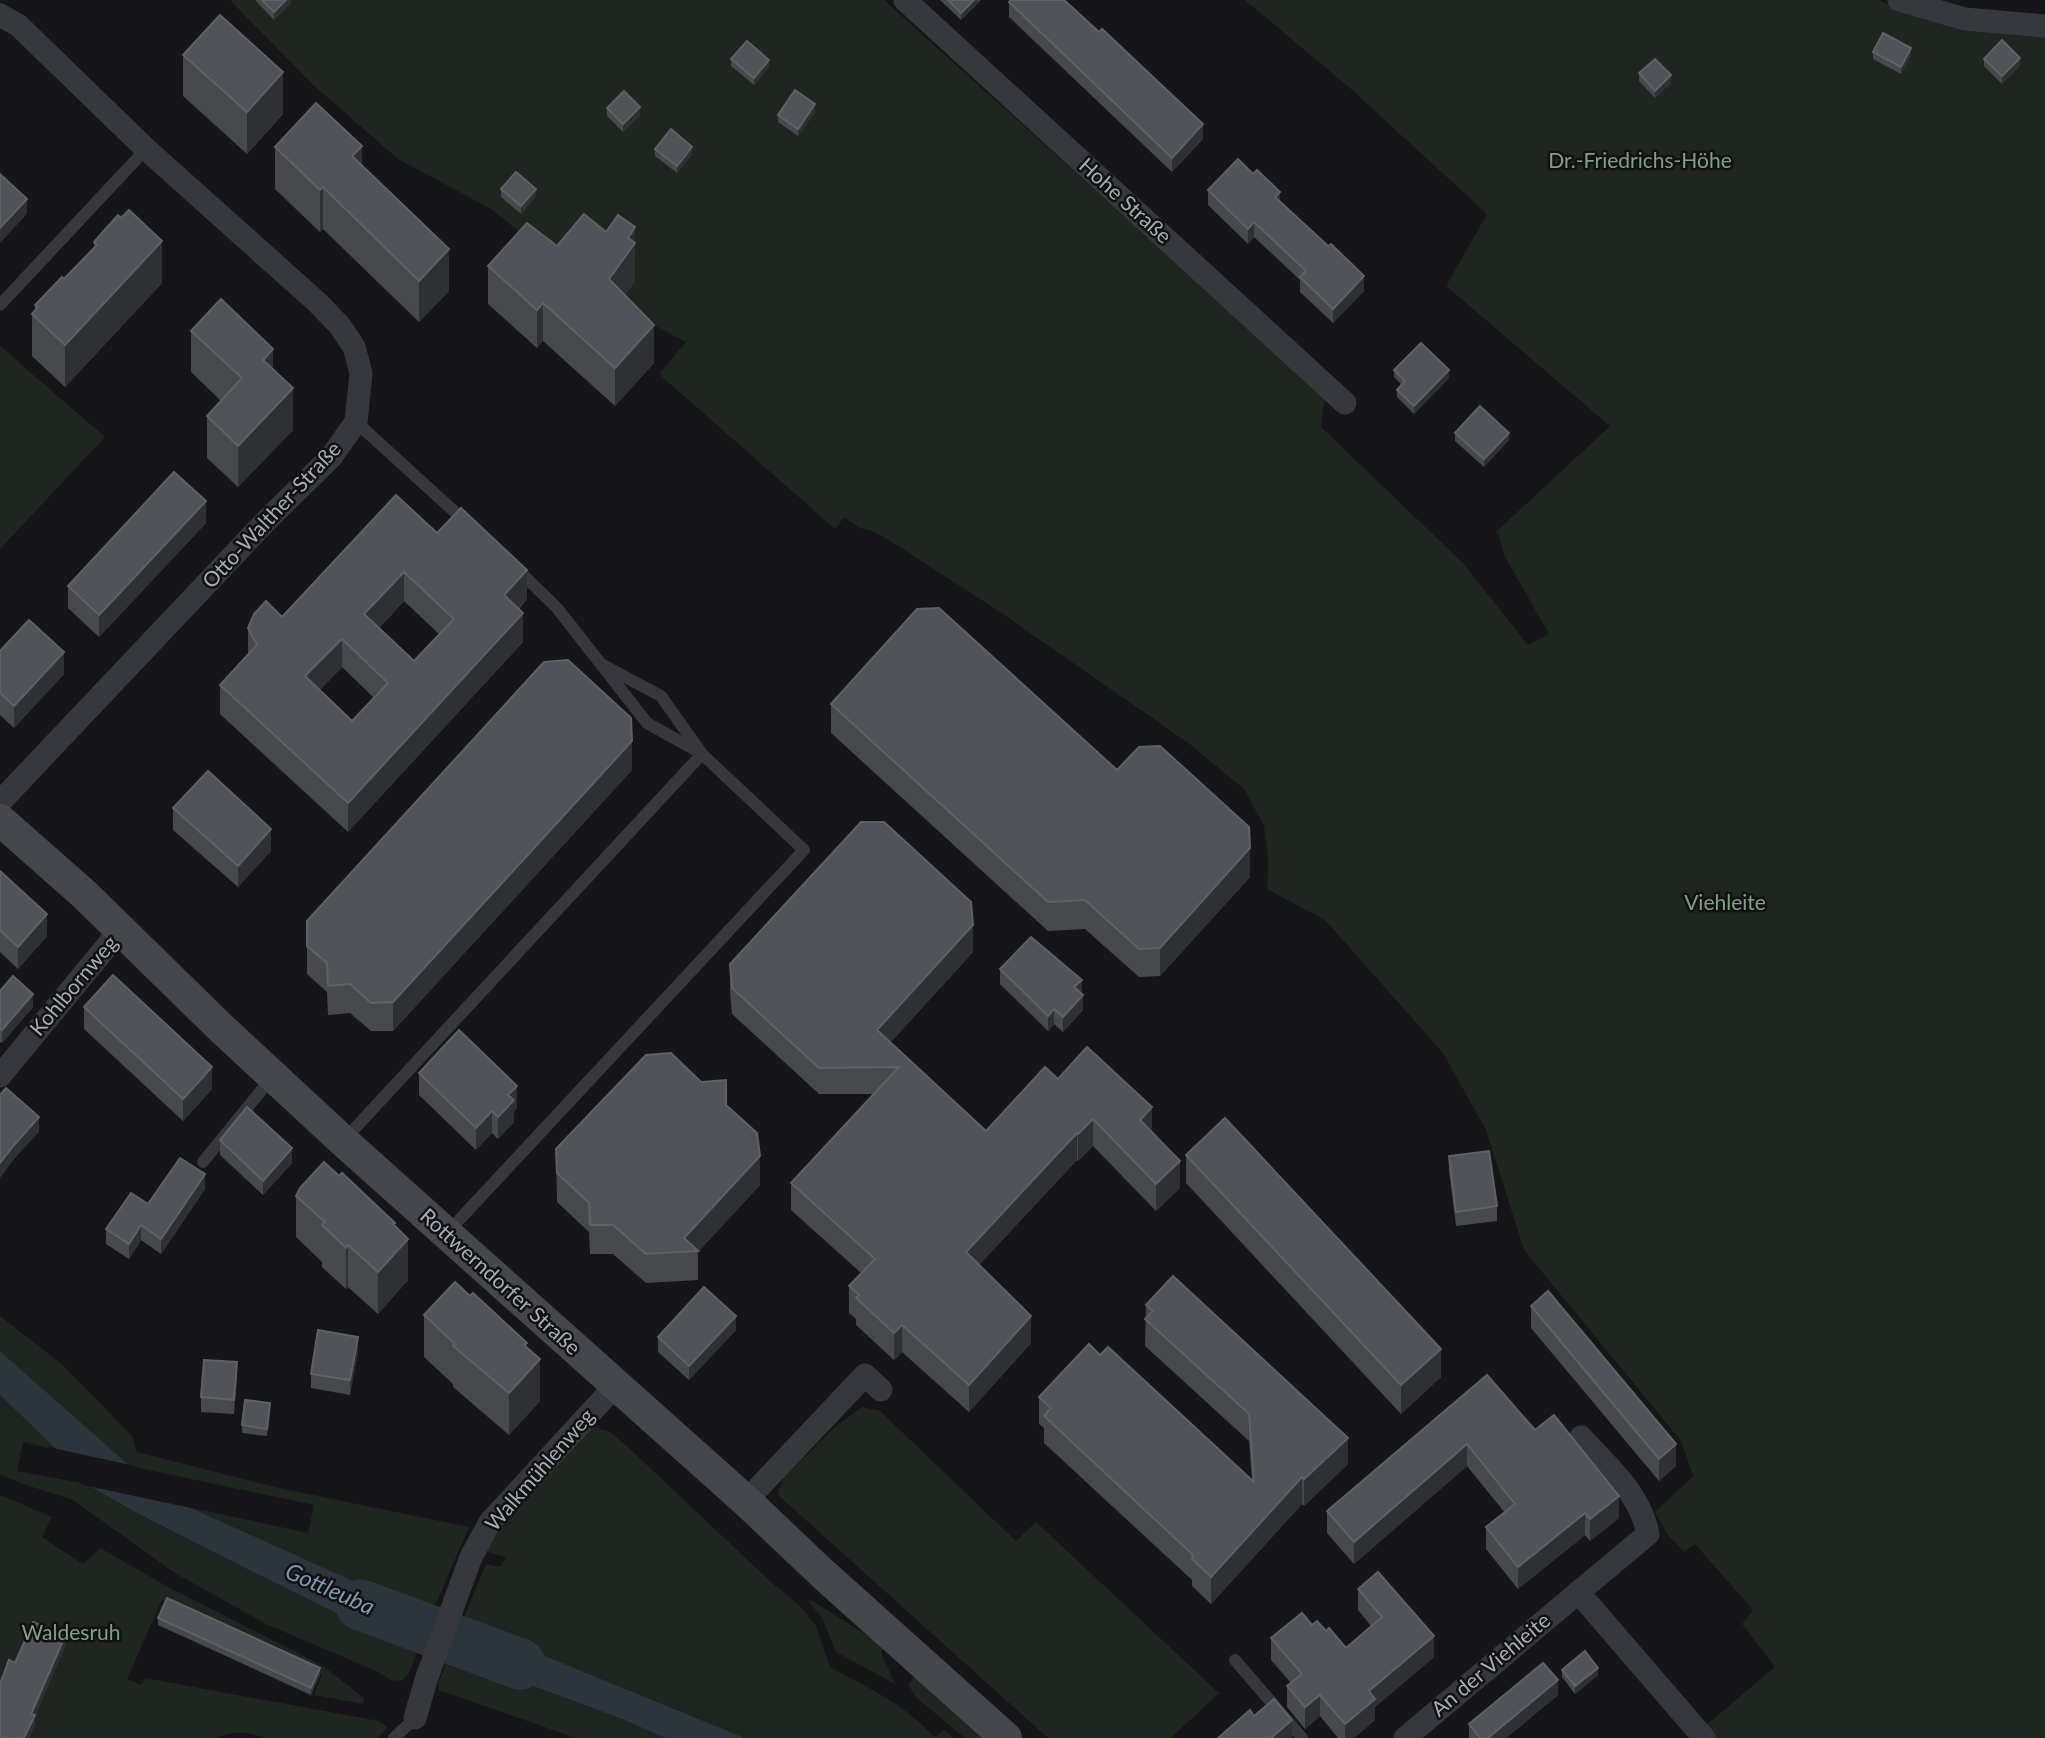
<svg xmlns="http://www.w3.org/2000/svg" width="2045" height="1738" font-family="Lato,sans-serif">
	<rect width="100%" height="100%" fill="#161618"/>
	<g fill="#1e261f">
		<path d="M230,0H884L1325,397L1321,427L1463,563L1528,645L1549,634L1505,557L1497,531L1610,426L1446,286L1487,214L1351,89L1245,0H1879L1897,8L2045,30V1738H1715L1705,1726L1775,1667L1742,1624L1753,1610L1695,1544L1684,1552L1668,1535L1655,1512L1693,1476L1681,1441L1524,1250L1486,1130L1443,1053L1325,920L1267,889L1268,859L1264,826L1244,789L1191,745L997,610L898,546L875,532L860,528L844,517L835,529L659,374L686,342L600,297L491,209L398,159L312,84Z"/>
		<path d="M0,346L105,437L0,549Z"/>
		<path d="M0,1316L64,1366L132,1436L137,1452L279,1488L469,1527L435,1606L373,1590L189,1507L308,1533L314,1505L130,1466L0,1351Z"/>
		<path d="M0,1395L57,1450L23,1442L17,1471L86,1484L137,1513L243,1567L417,1653L409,1673L401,1681L391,1680L376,1671L268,1625L175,1573L73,1500L23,1484L0,1474Z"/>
		<path d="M862,1407L880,1411L1016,1541L1036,1522L1219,1693L1171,1738H1048L777,1494L784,1477L834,1428Z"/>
		<path d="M592,1426L610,1432L630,1449L771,1582L802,1608L816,1626L830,1667C867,1687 906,1705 934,1737L944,1730L953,1738H745L462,1622L486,1564L500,1567L506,1557L487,1552L499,1530Z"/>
		<path d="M0,1495L52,1517L42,1537L83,1564L100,1548L168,1587L323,1666L364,1698L363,1704L314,1695L322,1674L162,1600L127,1679L141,1685L145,1678L379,1721L388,1727L378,1738H265C251,1732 232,1730 218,1738H0Z"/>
		<path d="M811,1600L882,1645V1655L895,1684L836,1652L822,1618L809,1602Z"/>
		<path d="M449,1655L622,1719L665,1738H576L439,1690L438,1684Z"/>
		<path d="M915,1676L987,1738H965L917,1698L908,1685Z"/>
	</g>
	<g fill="#2c353c">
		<path d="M0,1351L130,1466L189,1507L373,1590L435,1606L417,1653L243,1567L137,1513L86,1484L57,1450L0,1395Z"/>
		<path d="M462,1622L745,1738H665L622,1719L449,1655Z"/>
	</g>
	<g fill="#161618">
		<path d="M48,1447L135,1466L191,1504L205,1511L83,1485Z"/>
		<path d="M436,1603L438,1608L420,1654L416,1656Z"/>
	</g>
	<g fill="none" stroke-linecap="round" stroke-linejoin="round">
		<path stroke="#2c353c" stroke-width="51" d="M361,1605L520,1664"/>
		<g stroke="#37383d" stroke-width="12">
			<path d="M0,305L146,149"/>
			<path d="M356,422L467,523"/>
			<path d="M517,569L557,608L647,723L699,752"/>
			<path d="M343,1141L702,754"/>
			<path d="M203,1162L273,1076"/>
			<path d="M446,1234L804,850L702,754L661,696L603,665"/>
			<path d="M1235,1660L1302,1738"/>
			<path d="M394,1738L415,1718"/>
		</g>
		<g stroke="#37383d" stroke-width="23">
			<path d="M905,0L1345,403"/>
			<path d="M1899,0L1965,19L2045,26"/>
			<path d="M0,15L18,25L146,149L318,303L340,326L354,347L361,373L356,422L331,457L265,522L0,802"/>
			<path d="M0,1076L121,929"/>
			<path d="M746,1501L865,1375L881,1390"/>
			<path d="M1578,1592L1704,1738"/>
			<path d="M415,1718L426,1680L471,1557L490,1522L616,1385"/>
			<path d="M1405,1738L1648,1534C1640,1493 1608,1467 1581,1437"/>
		</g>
		<path stroke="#45474d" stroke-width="32" d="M0,820L85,895L220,1027L343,1141L746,1501L823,1574L1006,1738"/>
	</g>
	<g fill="#47494d" fill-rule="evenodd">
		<path d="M255,0H291V3L274,20Z"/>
		<path d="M940,0H980V1L961,20Z"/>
		<path d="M1009,2L1099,32L1203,139L1172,172L1009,17Z"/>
		<path d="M1873,52L1911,56L1901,74L1873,59Z"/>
		<path d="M183,55L283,114L247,154L183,96Z"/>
		<path d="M731,59L769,67L754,85L731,66Z"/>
		<path d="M1984,59L2020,66L2002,84L1984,66Z"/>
		<path d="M1639,73L1671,83L1655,98L1639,81Z"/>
		<path d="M607,108L640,115L623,132L607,116Z"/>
		<path d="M815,112L798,136L778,122V115Z"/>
		<path d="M275,147L362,165L449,291L419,322L323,229L320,232L275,189Z"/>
		<path d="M655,149L692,154L677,173L655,156Z"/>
		<path d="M501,189L536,196L521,214L501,197Z"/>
		<path d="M1208,190L1280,202L1364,291L1333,323L1300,292V280L1254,237L1248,244L1208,205Z"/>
		<path d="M94,242L162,283L65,387L32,356V314L35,310V305L64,279L94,247Z"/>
		<path d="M557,246L635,265V281L625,295L654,363L615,406L543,341L537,348L488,304V266Z"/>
		<path d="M191,331L273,369L293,430L238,487L207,458V416L221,401L191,372Z"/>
		<path d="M1394,370L1449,378L1414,414L1397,397V390L1402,385L1394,377Z"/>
		<path d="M1455,433L1509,440L1484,467L1455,441Z"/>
		<path d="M206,523L99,637L68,608V586Z"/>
		<path d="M437,533L527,599L519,609L523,642L348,832L220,714V685L248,654V628L282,617ZM404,601L439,634L414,661L379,628ZM342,667L374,698L352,721L320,690Z"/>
		<path d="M0,651L64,674L14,728L0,715Z"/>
		<path d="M831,704L1117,770L1250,877L1160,976L1139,977L1085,929L1048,931L831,733Z"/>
		<path d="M632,770L393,1031H371L350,1013L328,1015L327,992L307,974V921Z"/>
		<path d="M173,808L271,851L238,887L173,830Z"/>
		<path d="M0,871L47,936L18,969L0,952Z"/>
		<path d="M973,952L890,1043L986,1131L1058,1079L1152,1132L1180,1188L1156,1211L1093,1146L1078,1161L1077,1160L979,1265L1031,1343L969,1412L902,1352L894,1360L856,1325V1319L849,1313V1286L861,1273L791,1210V1183L874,1094H819L732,1014L730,991V964Z"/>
		<path d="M1000,969L1083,1010L1063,1032L1054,1024L1048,1031L1000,984Z"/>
		<path d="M0,991L33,1007L2,1043L0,1042Z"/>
		<path d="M84,1007L212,1089L183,1121L84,1029Z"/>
		<path d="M419,1073L517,1108L514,1111V1122L498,1139L492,1133L476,1150L419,1095Z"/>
		<path d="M726,1105L760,1185L698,1252V1280L646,1283L613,1254H590L589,1232L557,1202L556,1149Z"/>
		<path d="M220,1140L292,1163L263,1195L220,1155Z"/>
		<path d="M1186,1155L1441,1377L1401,1414L1186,1183Z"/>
		<path d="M1449,1156L1497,1206V1221L1456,1226L1449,1171Z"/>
		<path d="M205,1189L161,1254L141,1240L129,1259L106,1244V1229L148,1204Z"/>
		<path d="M296,1196L395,1226L408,1280L378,1314L348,1287L346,1289L322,1267V1262L296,1237Z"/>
		<path d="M1146,1305L1348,1464L1304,1506L1302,1504L1211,1604L1192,1586V1580L1044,1443V1428L1039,1424V1397L1100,1355L1252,1480L1249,1441L1145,1346Z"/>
		<path d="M1531,1306L1676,1466L1659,1481L1531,1328Z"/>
		<path d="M424,1315L527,1347L540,1401L509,1435L453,1387V1384L424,1357Z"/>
		<path d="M736,1330L689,1380L658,1352V1337Z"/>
		<path d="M358,1351L350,1395L311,1388V1374Z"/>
		<path d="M1487,1375L1535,1430L1619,1518L1590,1541L1585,1535L1518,1589L1486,1549V1527L1505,1513L1467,1466L1354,1564L1327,1533V1511Z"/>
		<path d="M237,1377L234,1414L201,1412V1397Z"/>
		<path d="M270,1410L267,1436L242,1433V1425Z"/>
		<path d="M1358,1589L1434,1657L1375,1707V1720L1354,1738H1338L1320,1716L1305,1729L1287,1707V1686L1291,1683L1271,1660V1638L1312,1625L1326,1631L1346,1648L1371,1626L1358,1610Z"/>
		<path d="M158,1618L320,1675L311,1695L158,1625Z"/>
		<path d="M1562,1670L1598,1675L1575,1694L1562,1677Z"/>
		<path d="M1558,1695L1506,1738H1469V1724Z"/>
	</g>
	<g fill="#2f3033">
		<path d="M286,0H291V3L274,20V12Z"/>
		<path d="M974,0L980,1L961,20V13Z"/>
		<path d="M1911,48V56L1901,74V67Z"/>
		<path d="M2020,58V66L2002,84V76Z"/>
		<path d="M769,60V67L754,85V78Z"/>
		<path d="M283,72V114L247,154V112Z"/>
		<path d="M1671,75V83L1655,98V91Z"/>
		<path d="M815,104V112L798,136V129Z"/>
		<path d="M640,107V115L623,132V124Z"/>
		<path d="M1203,124V139L1172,172V158Z"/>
		<path d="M362,146V187L352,156Z"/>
		<path d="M692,147V154L677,173V166Z"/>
		<path d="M323,187V229L320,232V190Z"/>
		<path d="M536,189V196L521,214V206Z"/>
		<path d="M1280,192V207L1275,197Z"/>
		<path d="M27,199V214L0,243V228Z"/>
		<path d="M1254,222V237L1248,244V229Z"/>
		<path d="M635,227V281L609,317V279L628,238Z"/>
		<path d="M162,241V283L65,387V345Z"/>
		<path d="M449,249V291L419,322V281Z"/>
		<path d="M1364,276V291L1333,323V309Z"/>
		<path d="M543,303V341L537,348V310Z"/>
		<path d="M654,325V363L615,406V368Z"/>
		<path d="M273,349V391L263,360Z"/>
		<path d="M1449,370V378L1414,414V406Z"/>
		<path d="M293,388V430L238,487V446Z"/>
		<path d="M1509,433V440L1484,467V459Z"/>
		<path d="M206,501V523L99,637V615Z"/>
		<path d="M527,570V599L504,624V595Z"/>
		<path d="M404,572V601L364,643V614Z"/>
		<path d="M523,613V642L348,832V803Z"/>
		<path d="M342,639V667L305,705V676Z"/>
		<path d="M64,652V674L14,728V706Z"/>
		<path d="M632,741V770L393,1031V1002Z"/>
		<path d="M271,829V851L238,887V866Z"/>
		<path d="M1250,848V877L1160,976V948Z"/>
		<path d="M47,914V936L18,969V947Z"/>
		<path d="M973,925V952L877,1057V1030Z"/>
		<path d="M1082,980V995L1074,987Z"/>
		<path d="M33,994V1007L2,1043V1030Z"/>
		<path d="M1083,995V1010L1063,1032V1017Z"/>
		<path d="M1054,1009V1024L1048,1031V1016Z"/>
		<path d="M212,1067V1089L183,1121V1099Z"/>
		<path d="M517,1086V1108L514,1111V1122L498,1139V1117L508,1095Z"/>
		<path d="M1152,1107V1134L1140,1120Z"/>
		<path d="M492,1111V1133L476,1150V1128Z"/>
		<path d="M39,1117V1132L15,1158L0,1178V1163L15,1144Z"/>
		<path d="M1093,1119V1146L1078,1161V1134Z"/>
		<path d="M1077,1133V1160L966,1279V1252Z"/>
		<path d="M292,1148V1163L263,1195V1181Z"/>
		<path d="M760,1156V1185L698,1252L684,1238Z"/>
		<path d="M1180,1161V1188L1156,1211V1184Z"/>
		<path d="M205,1174V1189L161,1254V1239Z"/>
		<path d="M395,1223V1253L408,1239V1280L378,1314V1272L393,1224Z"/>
		<path d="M141,1225V1240L129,1259V1244Z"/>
		<path d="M348,1245V1287L346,1289V1248Z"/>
		<path d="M736,1316V1330L689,1380V1366Z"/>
		<path d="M1031,1316V1343L969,1412V1385Z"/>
		<path d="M902,1325V1352L894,1360V1333Z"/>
		<path d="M358,1337V1351L350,1395V1380Z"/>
		<path d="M527,1343V1374L540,1359V1401L509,1435V1393L524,1345Z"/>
		<path d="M1441,1349V1377L1401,1414V1385Z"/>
		<path d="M237,1362V1377L234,1414V1400Z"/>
		<path d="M1348,1438V1464L1304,1506V1479Z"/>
		<path d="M1467,1444V1466L1354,1564V1542Z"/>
		<path d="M1676,1444V1466L1659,1481V1459Z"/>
		<path d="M1302,1477V1504L1211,1604V1577Z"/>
		<path d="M1619,1496V1518L1590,1541V1519Z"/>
		<path d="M1585,1513V1535L1518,1589V1567Z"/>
		<path d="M65,1636V1647L35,1717V1726L29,1738H24L31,1714Z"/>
		<path d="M1434,1636V1657L1375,1707V1720L1354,1738H1345V1724L1369,1691Z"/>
		<path d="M320,1668V1675L311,1695V1688Z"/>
		<path d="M1598,1668V1675L1575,1694V1686Z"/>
		<path d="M1558,1680V1695L1506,1738H1488Z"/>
		<path d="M1320,1695V1716L1305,1729V1707Z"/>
		<path d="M1292,1720V1738H1272V1737Z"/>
	</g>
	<g fill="#525359" stroke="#5f6168" stroke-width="2" fill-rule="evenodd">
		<path d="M262,0H286L274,12Z"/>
		<path d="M948,0H974L961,13Z"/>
		<path d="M1011,0H1064L1099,32L1102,29L1203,124L1172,158L1009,2Z"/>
		<path d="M220,15L283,72L247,112L183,55Z"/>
		<path d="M1883,33L1911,48L1901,67L1873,52Z"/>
		<path d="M2002,40L2020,58L2002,76L1984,59Z"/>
		<path d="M747,41L769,60L754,78L731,59Z"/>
		<path d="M1655,59L1671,75L1655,91L1639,73Z"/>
		<path d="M795,90L815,104L798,129L778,115Z"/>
		<path d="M624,91L640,107L623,124L607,108Z"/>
		<path d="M316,103L362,146L352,156L449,249L419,281L323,187L320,190L275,147Z"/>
		<path d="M671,129L692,147L677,166L655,149Z"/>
		<path d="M1238,159L1253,174L1257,170L1280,192L1275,197L1328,246L1331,244L1364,276L1333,309L1300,277L1306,271L1254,222L1248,229L1208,190Z"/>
		<path d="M516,172L536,189L521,206L501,189Z"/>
		<path d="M0,174L27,199L0,228Z"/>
		<path d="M129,210L162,241L65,345L32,314L38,307L35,305L62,277L64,279L97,245L94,242L118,215L121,218Z"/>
		<path d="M584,214L606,232L618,215L635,227L628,238L635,243L609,279L654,325L615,368L543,303L537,310L488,266L527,223L557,246Z"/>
		<path d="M221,299L273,349L263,360L293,388L238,446L207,416L242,378L191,331Z"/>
		<path d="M1421,343L1449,370L1414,406L1397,390L1405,381L1394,370Z"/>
		<path d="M1480,406L1509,433L1484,459L1455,433Z"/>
		<path d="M174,472L206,501L99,615L68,586Z"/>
		<path d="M396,495L437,533L461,508L527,570L504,595L523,613L348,803L220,685L257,645L248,628L254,614L266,601L282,617ZM404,572L454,619L414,661L364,614ZM342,639L388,683L352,721L305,676Z"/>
		<path d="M939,608L1117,770L1139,747L1160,746L1249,827L1250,848L1160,948L1139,949L1085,900L1048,902L831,704L917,609Z"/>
		<path d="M29,620L64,652L14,706L0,693V651Z"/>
		<path d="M568,660L631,718L632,741L393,1002L371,1003L350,984L328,986L327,963L307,946V921L544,662Z"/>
		<path d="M208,771L271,829L238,866L173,808Z"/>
		<path d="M861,822H884L971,902L973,925L877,1030L986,1131L1045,1067L1058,1079L1087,1047L1152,1107L1140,1120L1180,1161L1156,1184L1093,1119L1078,1134L1077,1133L966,1252L1031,1316L969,1385L902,1325L894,1333L856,1298L859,1295L849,1286L875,1259L791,1183L899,1067L819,1068L732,988L730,964Z"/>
		<path d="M0,871L47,914L18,947L0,930Z"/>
		<path d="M1031,937L1082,980L1074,987L1083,995L1063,1017L1054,1009L1048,1016L1000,969Z"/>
		<path d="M113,975L212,1067L183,1099L84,1007Z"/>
		<path d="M13,976L33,994L2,1030L0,1028V991Z"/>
		<path d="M459,1030L517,1086L508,1095L514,1100L498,1117L492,1111L476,1128L419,1073Z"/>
		<path d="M671,1053L701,1082L726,1080V1105L757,1133L760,1156L684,1238L698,1251L646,1254L613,1225H590L589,1203L557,1173L556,1149L646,1055Z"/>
		<path d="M6,1088L39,1117L15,1144L0,1163V1095Z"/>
		<path d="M247,1107L292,1148L263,1181L220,1140Z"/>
		<path d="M1225,1118L1441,1349L1401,1385L1186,1155Z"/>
		<path d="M1489,1151L1497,1206L1456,1212L1449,1156Z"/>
		<path d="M180,1158L205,1174L161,1239L141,1225L129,1244L106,1229L131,1193L148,1204Z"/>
		<path d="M324,1162L339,1176L342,1173L395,1223L393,1224L408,1239L378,1272L348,1245L346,1248L322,1225L325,1222L296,1196L300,1188Z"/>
		<path d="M1173,1276L1348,1438L1304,1479L1302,1477L1211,1577L1192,1559L1193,1555L1044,1416L1051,1408L1039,1397L1089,1344L1100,1355L1108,1347L1254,1482L1249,1414L1145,1319L1153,1311L1146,1305Z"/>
		<path d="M455,1282L470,1296L473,1293L527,1343L524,1345L540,1359L509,1393L453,1346L455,1344L424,1315Z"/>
		<path d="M704,1287L736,1316L689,1366L658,1337Z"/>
		<path d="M1548,1291L1676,1444L1659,1459L1531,1306Z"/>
		<path d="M318,1330L358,1337L350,1380L311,1374Z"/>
		<path d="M204,1360L237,1362L234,1400L201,1397Z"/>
		<path d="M1487,1375L1535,1430L1554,1415L1619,1496L1590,1519L1585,1513L1518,1567L1486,1527L1515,1504L1467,1444L1354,1542L1327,1511Z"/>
		<path d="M245,1400L270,1403L267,1429L242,1425Z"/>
		<path d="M1378,1572L1434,1636L1369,1691L1375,1699L1345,1724L1320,1695L1305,1707L1287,1686L1302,1674L1271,1638L1302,1613L1312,1625L1317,1621L1326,1631L1329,1628L1346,1648L1382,1617L1358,1589Z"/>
		<path d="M167,1598L320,1668L311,1688L158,1618Z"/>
		<path d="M33,1622L65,1636L31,1714L35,1715L24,1738H0V1684L9,1660L15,1663Z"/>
		<path d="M1585,1651L1598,1668L1575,1686L1562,1670Z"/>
		<path d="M1543,1663L1558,1680L1488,1738H1480L1469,1724Z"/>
		<path d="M1274,1699L1292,1720L1272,1737L1273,1738H1218L1250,1710L1254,1716Z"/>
	</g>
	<g text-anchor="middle" stroke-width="5" stroke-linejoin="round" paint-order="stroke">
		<g font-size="21" fill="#7fa381" stroke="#111113">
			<text x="1640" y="168">Dr.-Friedrichs-Höhe</text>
			<text x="1725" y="910">Viehleite</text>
			<text x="71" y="1640">Waldesruh</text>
		</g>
		<g font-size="21" fill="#a8adb8" stroke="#111113">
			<text transform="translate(1125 201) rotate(42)" y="7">Hohe Straße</text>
			<text transform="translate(272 515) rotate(-47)" y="7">Otto-Walther-Straße</text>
			<text transform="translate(74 986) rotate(-50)" y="7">Kohlbornweg</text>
			<text transform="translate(500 1282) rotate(42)" y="7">Rottwerndorfer Straße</text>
			<text transform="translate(540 1470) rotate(-49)" y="7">Walkmühlenweg</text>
			<text transform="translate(1491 1665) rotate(-40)" y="7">An der Viehleite</text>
		</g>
		<g font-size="23" font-style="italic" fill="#7f9bb3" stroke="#111113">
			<text transform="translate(330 1589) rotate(24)" y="8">Gottleuba</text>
		</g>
	</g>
</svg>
